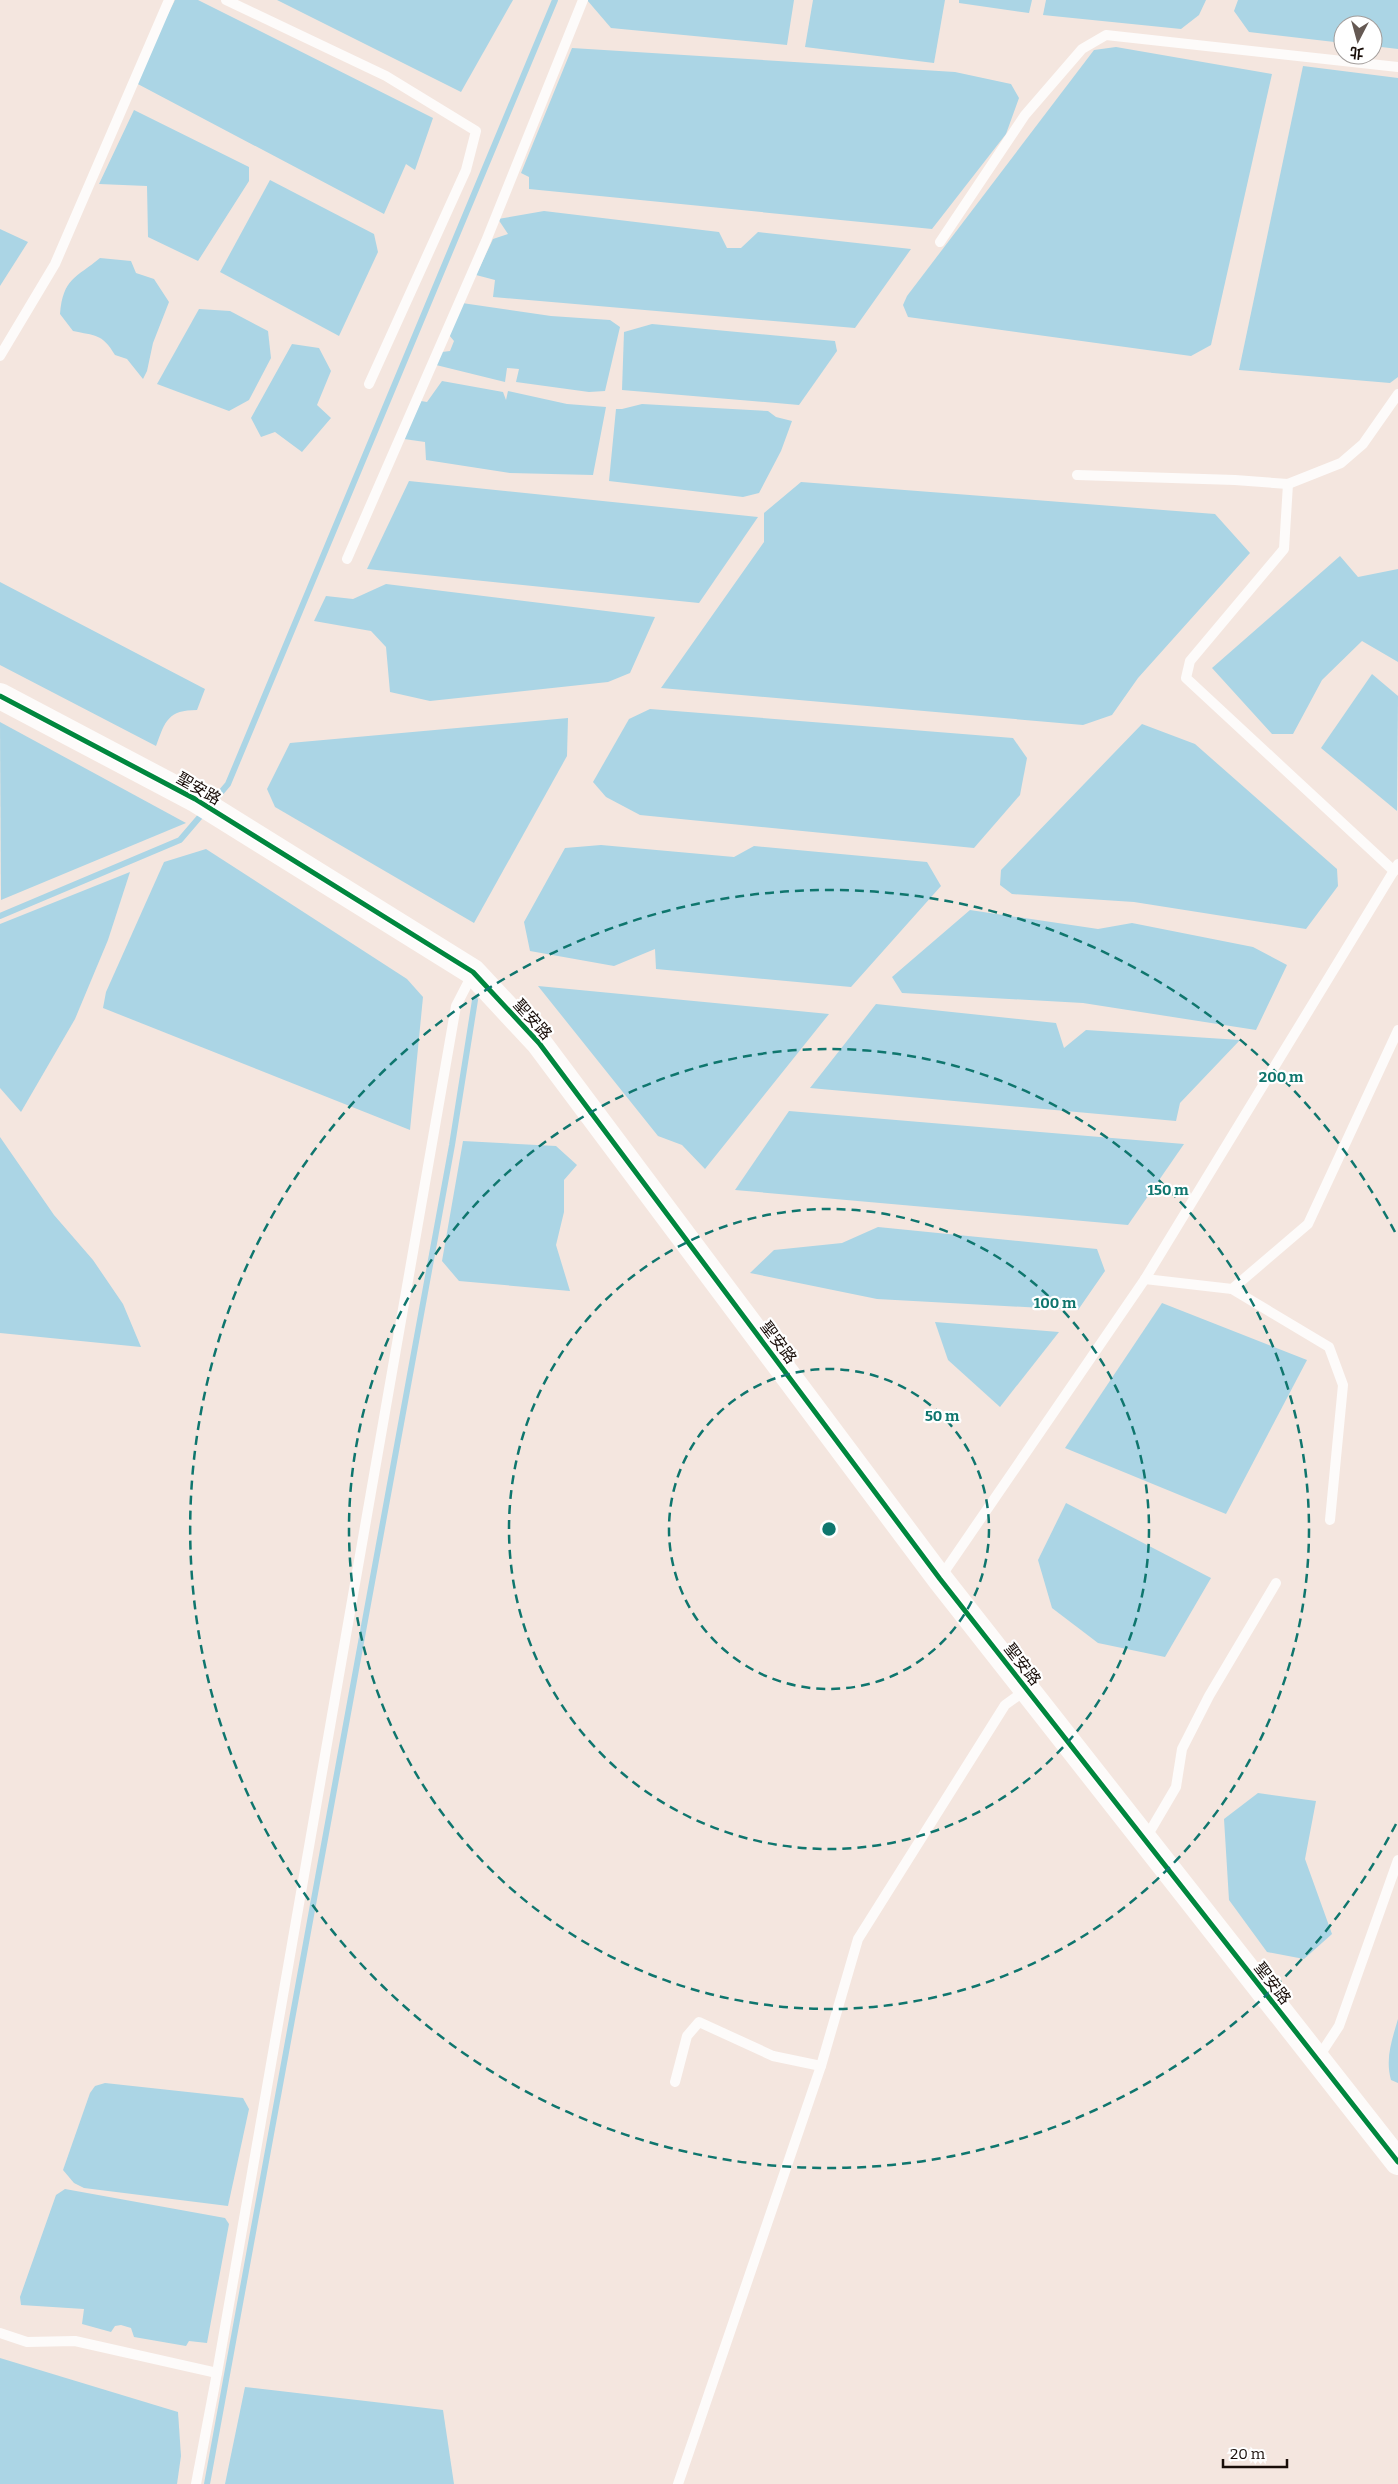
<svg xmlns="http://www.w3.org/2000/svg" width="1398" height="2484" font-family="Bitter,'Noto Sans TC',serif">
	<rect width="100%" height="100%" fill="#f4e6df"/>
	<g fill="#abd5e5">
		<path d="M175,0H198L433,118L415,170L406,164L384,214L134,82Z"/>
		<path d="M277,0H513L461,92Z"/>
		<path d="M587,0H794L787,45L611,28Z"/>
		<path d="M813,0H945L934,63L805,47Z"/>
		<path d="M959,0H1032L1029,13L959,3Z"/>
		<path d="M1046,0H1206L1199,15L1181,29L1043,15Z"/>
		<path d="M1238,0H1398V49L1373,46V25H1343V43L1249,32L1234,11Z"/>
		<path d="M1116,47L1272,74L1211,345L1191,356L908,317L903,305L907,296L1094,50Z"/>
		<path d="M572,48L955,72L1011,84L1019,98L1006,134L932,229L529,189V177L521,173Z"/>
		<path d="M1303,66L1398,78V377L1390,383L1239,370Z"/>
		<path d="M134,110L249,167V181L198,261L148,237L147,186L99,184Z"/>
		<path d="M270,180L374,234L378,252L339,336L220,272Z"/>
		<path d="M544,211L719,232L727,248H741L758,232L911,249L855,328L493,297L495,280L476,275L493,239L508,234L498,219Z"/>
		<path d="M0,229L28,242L0,286Z"/>
		<path d="M100,258L131,261L136,273L154,279L169,302L153,343L147,371L143,379L127,359L115,355C102,333 95,336 73,331L60,314C63,278 76,278 100,258Z"/>
		<path d="M462,303L551,316L610,320L620,327L605,391L589,392L516,382L519,369L507,368L505,382L436,365L442,352L450,351L454,341L449,335Z"/>
		<path d="M199,309L230,311L268,331L271,358L249,400L229,411L157,384Z"/>
		<path d="M652,324L835,341L837,351L799,405L622,390L624,332Z"/>
		<path d="M292,344L319,348L331,371L317,405L331,418L302,452L275,432L261,437L251,418Z"/>
		<path d="M442,381L503,392L506,400L508,391L567,404L606,407L593,475L510,473L426,460L425,442L404,439L421,401L427,402Z"/>
		<path d="M642,404L768,411L776,417L792,421L781,451L759,493L743,497L609,481L616,409H622Z"/>
		<path d="M409,481L758,517L699,603L367,569Z"/>
		<path d="M801,482L1215,514L1250,553L1138,678L1112,715L1083,725L661,688L764,542V513Z"/>
		<path d="M1340,556L1358,577L1398,569V662L1362,641L1322,680L1293,734H1272L1212,668Z"/>
		<path d="M0,582L205,689L197,710C168,710 165,721 156,746L0,665Z"/>
		<path d="M386,584L655,617L630,673L608,682L430,701L390,692L386,647L371,631L314,621L326,596L353,599Z"/>
		<path d="M1372,674L1398,696L1397,811L1321,748Z"/>
		<path d="M650,709L1013,738L1027,758L1020,795L974,848L640,815L606,797L593,782L629,719Z"/>
		<path d="M568,718L567,756L474,923L275,807L267,789L290,743Z"/>
		<path d="M0,722L186,823L1,900Z"/>
		<path d="M1142,724L1195,744L1337,869L1338,886L1306,929L1134,902L1012,894L1000,885L1001,870Z"/>
		<path d="M601,845L734,857L754,846L927,862L941,886L851,987L656,969L655,949L614,966L530,951L524,922L565,848Z"/>
		<path d="M206,849L407,979L423,997L410,1130L103,1008L106,992L164,862Z"/>
		<path d="M130,872L108,940L75,1019L21,1112L0,1088V924Z"/>
		<path d="M970,910L1098,929L1132,923L1253,947L1287,965L1256,1030L1083,1003L902,993L892,977Z"/>
		<path d="M538,986L829,1014L705,1169L682,1145L658,1136Z"/>
		<path d="M876,1004L1056,1023L1064,1048L1086,1030L1240,1040L1180,1103L1176,1121L810,1088Z"/>
		<path d="M789,1111L1184,1144L1128,1225L735,1190Z"/>
		<path d="M0,1137L54,1215L93,1260L123,1304L141,1347L0,1333Z"/>
		<path d="M463,1141L556,1146L577,1165L564,1180V1212L556,1245L570,1291L459,1281L442,1261Z"/>
		<path d="M878,1227L1097,1249L1105,1271L1078,1310L877,1299L750,1273L774,1250L842,1243Z"/>
		<path d="M1162,1303L1307,1360L1226,1514L1065,1448Z"/>
		<path d="M935,1322L1059,1332L1000,1407L948,1360Z"/>
		<path d="M1066,1503L1211,1578L1165,1657L1098,1643L1052,1608L1038,1560Z"/>
		<path d="M1258,1793L1316,1801L1305,1859L1332,1934L1304,1959L1267,1952L1229,1900L1224,1819Z"/>
		<path d="M1398,2019V2083L1391,2080C1385,2058 1392,2040 1398,2019Z"/>
		<path d="M105,2083L243,2098L249,2109L228,2206L84,2188L74,2183L63,2170L90,2093L95,2086Z"/>
		<path d="M65,2189L225,2218L229,2224L207,2343L189,2341L186,2346L134,2337L131,2328L121,2325L115,2326L111,2332L82,2324L84,2309L21,2305L20,2297L56,2195Z"/>
		<path d="M0,2358L178,2412L181,2456L177,2484H0Z"/>
		<path d="M245,2387L443,2410L454,2484H225Z"/>
	</g>
	<g fill="none" stroke-linecap="round" stroke-linejoin="round">
		<g stroke="#abd5e5" stroke-width="6">
			<path d="M212,803L228,784L555,0"/>
			<path d="M0,916L180,840L204,812"/>
			<path d="M207,2484L452,1145L475,1000"/>
		</g>
		<g stroke="#fdfbfa" stroke-width="10">
			<path d="M226,0L386,76L476,131L466,170L369,384"/>
			<path d="M940,242L1025,115L1082,49L1106,35L1398,67"/>
			<path d="M0,356L55,264L169,0"/>
			<path d="M1077,475L1235,480L1288,484L1341,463L1363,444L1398,394"/>
			<path d="M1288,484L1284,549L1190,661L1186,678L1394,871"/>
			<path d="M347,559L486,241L583,0"/>
			<path d="M1145,1279L1232,1289L1329,1347L1343,1385L1330,1520"/>
			<path d="M1232,1289L1308,1224L1398,1030"/>
			<path d="M940,1578L1145,1279L1398,864"/>
			<path d="M1146,1838L1176,1787L1182,1749L1209,1696L1276,1583"/>
			<path d="M1318,2058L1339,2026L1398,1860"/>
			<path d="M675,2082L687,2036L699,2022L773,2056L821,2066"/>
			<path d="M0,2333L27,2342L75,2341L217,2373"/>
			<path d="M196,2484L217,2373L456,1006L473,973"/>
			<path d="M678,2484L821,2066L858,1939L1005,1705L1026,1690"/>
		</g>
		<path stroke="#fdfbfa" stroke-width="26" d="M0,696L195,799L473,972L539,1043L940,1579L1398,2162"/>
		<g stroke="#fff" stroke-width="8">
			<path id="cycleway" d="M0,696L195,799L473,972L539,1043L940,1579L1398,2162"/>
		</g>
		<use href="#cycleway" stroke="#00873e" stroke-width="5"/>
	</g>
	<g fill="none" stroke="#0f766e" stroke-width="2.5" stroke-dasharray="9 6">
		<circle cx="829" cy="1529" r="160"/>
		<circle cx="829" cy="1529" r="320"/>
		<circle cx="829" cy="1529" r="480"/>
		<path d="M1396 1824A639 639 0 1 1 1396 1234"/>
	</g>
	<g text-anchor="middle" stroke-width="4.5" stroke-linejoin="round" paint-order="stroke">
		<g font-size="16" fill="#180d08" stroke="#fff">
			<text transform="translate(199 788) rotate(30)" y="6">聖安路</text>
			<text transform="translate(533 1019) rotate(48)" y="6">聖安路</text>
			<text transform="translate(779 1342) rotate(53)" y="6">聖安路</text>
			<text transform="translate(1023 1664) rotate(52)" y="6">聖安路</text>
			<text transform="translate(1273 1983) rotate(52)" y="6">聖安路</text>
		</g>
	</g>
	<circle cx="829" cy="1529" r="8" fill="#0f766e" stroke="#fff" stroke-width="2.5"/>
	<g font-size="15" text-anchor="middle" font-weight="bold" fill="#0f766e" stroke="#fff" stroke-width="4.5" stroke-linejoin="round" paint-order="stroke">
		<text x="1281" y="1082">200 m</text>
		<text x="1168" y="1195">150 m</text>
		<text x="1055" y="1308">100 m</text>
		<text x="942" y="1421">50 m</text>
	</g>
	<g transform="translate(1358 40) rotate(186)"><circle r="24" fill="#ffffff" stroke="#a39e9c"/>
	<path d="M0-4L9 19L0 12L-9 19Z" fill="#655953"/>
	<text y="-8" font-size="14" font-weight="bold" text-anchor="middle" fill="#180d08">北</text>
	</g>
	<path d="M1223 2459v8h64v-8" fill="none" stroke="#180d08" stroke-width="2.5"/>
	<text x="1230" y="2459" font-size="15" fill="#180d08" stroke="#ffffff" stroke-width="4" paint-order="stroke">20 m</text>
</svg>
